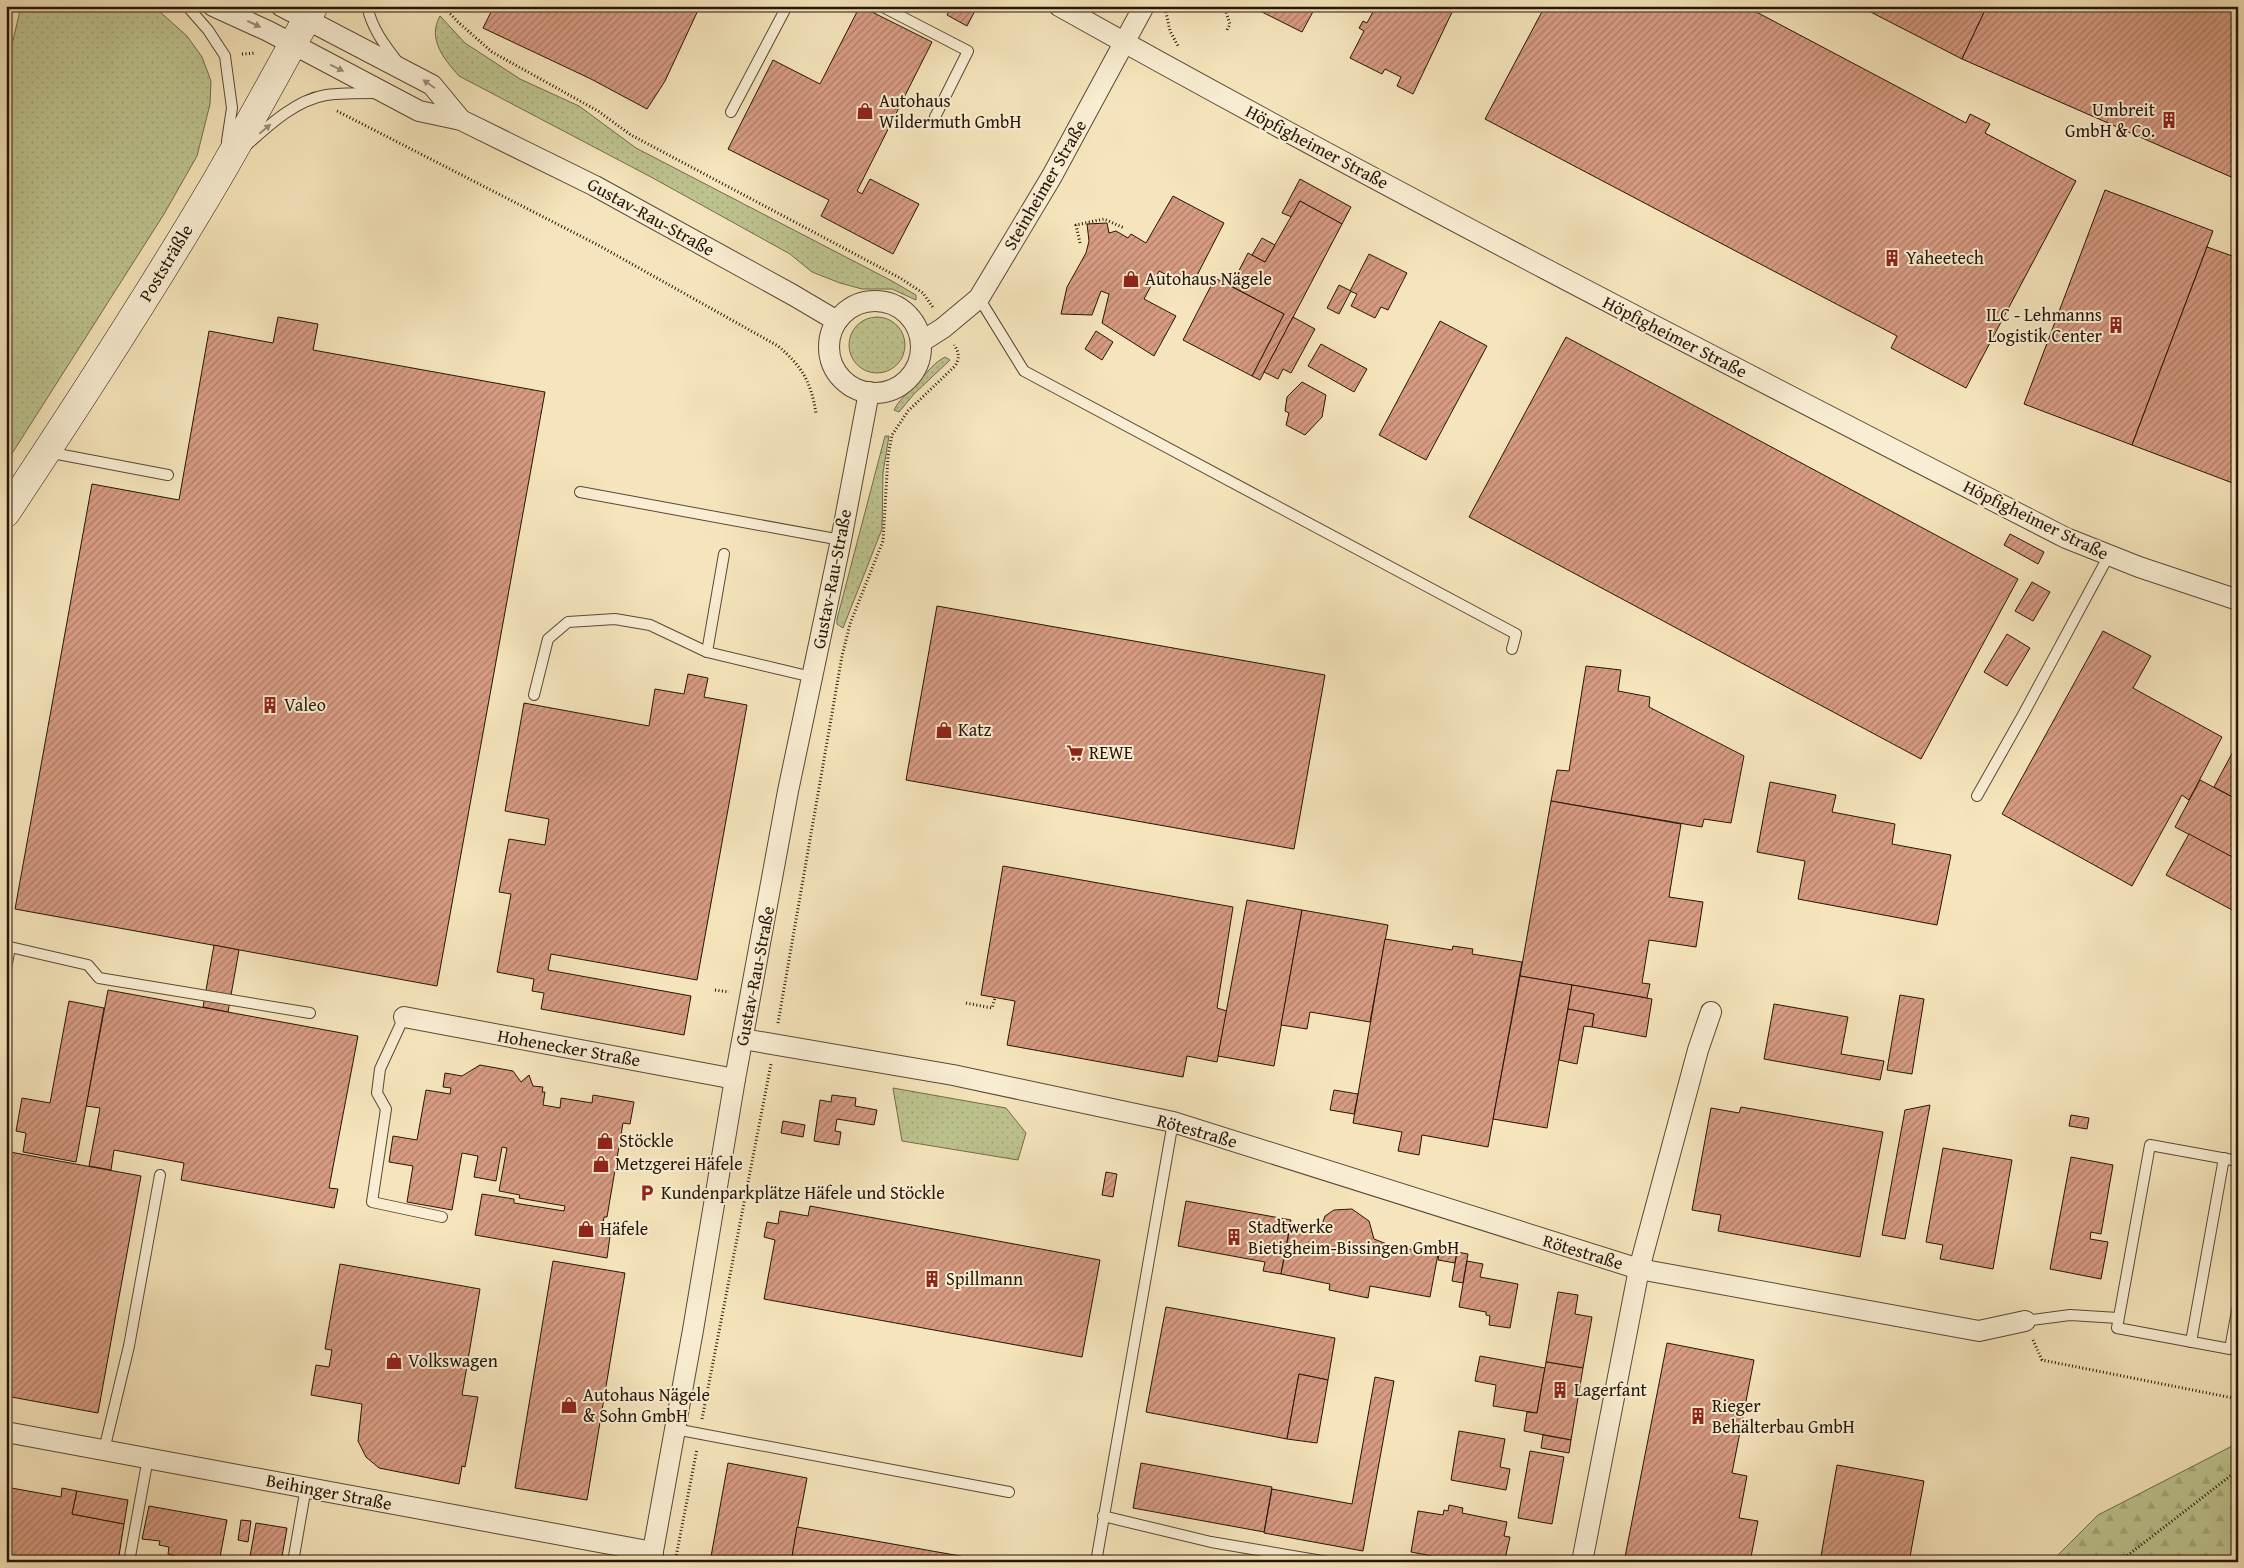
<svg xmlns="http://www.w3.org/2000/svg" width="2244" height="1568" font-family="'Gentium Book Plus',serif">
	<defs>
		<pattern id="green-dots" width="8" height="8" patternUnits="userSpaceOnUse" patternTransform="scale(1.25)"><rect width="8" height="8" fill="#bec48f"/><path d="M2 2h.1M6 6h.1" fill="none" stroke="#a3a87a" stroke-width="1.8" stroke-linecap="round"/></pattern>
		<pattern id="forest-firs" width="22" height="20" patternUnits="userSpaceOnUse" patternTransform="scale(1.25)"><rect width="22" height="20" fill="#bec48f"/><path d="M5 1l3.5 6h-7zM16 11l3.5 6h-7z" fill="#a3a87a"/></pattern>
		<pattern id="building-hatch" width="6" height="6" patternUnits="userSpaceOnUse" patternTransform="scale(1.25)"><rect width="6" height="6" fill="#d79b82"/><path d="M-1 1l2-2M0 6l6-6M5 7l2-2" fill="none" stroke="#ae7d68"/></pattern>
	</defs>
	<rect width="100%" height="100%" fill="#f6e5bc"/>
	<filter id="stains"><feTurbulence type="fractalNoise" baseFrequency=".004" numOctaves="4"/><feColorMatrix values="0 0 0 0 .2 0 0 0 0 .09 0 0 0 0 .02 0 0 0 .5 -.17"/></filter>
	<radialGradient id="worn" r=".72"><stop offset=".6" stop-color="#630" stop-opacity="0"/><stop offset="1" stop-color="#630" stop-opacity=".3"/></radialGradient>
	<g fill="url(#green-dots)" stroke="#726c4b">
		<path d="M21,6H150L159,11L187,36L202,57L211,81L210,104L197,156L164,214L6,463V71Z"/>
		<path d="M440,16L465,43L520,79L579,106L636,148L892,281L916,295V300L892,289H862L840,283L812,272L790,254L651,177L459,76C444,59 427,39 440,16Z"/>
		<circle cx="877" cy="345" r="28"/>
		<path d="M945,357L950,360L914,394L899,412L894,410C901,396 912,391 921,379C929,370 934,363 945,357Z"/>
		<path d="M885,436H889L883,473L882,529L843,628L837,624V619Z"/>
		<path d="M893,1088L1006,1108L1026,1133L1018,1160L902,1141Z"/>
	</g>
	<path fill="url(#forest-firs)" stroke="#726c4b" d="M2238,1443V1562H2051L2098,1515Z"/>
	<g fill="url(#building-hatch)" stroke="#251507">
		<path d="M494,6H700L665,81L647,109L591,79L483,28Z"/>
		<path d="M860,6L932,42L857,191L862,194L870,179L919,204L893,254L821,216L829,200L728,149L773,60L820,84Z"/>
		<path d="M952,6H977V7L967,26L947,15Z"/>
		<path d="M1250,6H1316L1302,32Z"/>
		<path d="M1376,6H1455L1413,94L1397,86L1401,77L1385,69L1382,74L1350,58L1364,31L1359,28L1363,21L1367,23Z"/>
		<path d="M1545,6H1745L1966,123L1970,114L1990,124L1985,133L2076,181L1966,388L1891,348L1897,336L1485,119Z"/>
		<path d="M1859,6H1987L1962,59Z"/>
		<path d="M1987,6H2238V180L1962,59Z"/>
		<path d="M1300,179L1351,207L1342,224L1300,201L1292,217L1282,213Z"/>
		<path d="M2105,190L2213,231L2132,445L2024,404Z"/>
		<path d="M1173,196L1224,223L1191,287L1159,271L1144,299L1176,316L1154,356L1102,323L1109,294L1101,291L1092,315L1061,314L1067,287L1086,253L1089,241L1087,224L1107,223L1109,233L1116,231L1128,238L1131,234L1146,243Z"/>
		<path d="M1300,201L1342,224L1260,380L1252,376L1284,314L1231,286L1248,253L1265,262Z"/>
		<path d="M1262,238L1275,245L1265,262L1252,255Z"/>
		<path d="M2207,247L2238,258V485L2132,445Z"/>
		<path d="M1369,254L1407,273L1388,310L1381,307L1375,318L1351,306L1357,294L1350,291Z"/>
		<path d="M1215,278L1284,314L1252,376L1183,340Z"/>
		<path d="M1339,285L1351,291L1339,314L1327,308Z"/>
		<path d="M278,317L318,324L313,350L545,392L437,986L15,909L92,484L179,500L209,331L273,343Z"/>
		<path d="M1293,317L1315,329L1291,373L1283,369L1278,379L1264,372Z"/>
		<path d="M1440,321L1487,346L1426,460L1379,435Z"/>
		<path d="M1096,331L1113,342L1102,360L1085,349Z"/>
		<path d="M1566,337L2018,579L1921,759L1469,517Z"/>
		<path d="M1321,344L1367,369L1354,392L1308,366Z"/>
		<path d="M1302,382L1326,395L1322,417L1305,435L1286,425L1289,413L1285,411L1287,397Z"/>
		<path d="M2010,534L2044,552L2038,564L2004,545Z"/>
		<path d="M2032,582L2050,592L2033,621L2015,611Z"/>
		<path d="M937,606L1325,675L1294,849L906,780Z"/>
		<path d="M2103,631L2151,656L2133,688L2222,737L2189,800L2182,795L2132,886L2002,814Z"/>
		<path d="M2007,634L2030,648L2007,686L1984,672Z"/>
		<path d="M1586,666L1621,670L1618,691L1650,697L1649,707L1744,756L1731,823L1704,819L1702,827L1551,801L1557,770L1569,771Z"/>
		<path d="M688,674L708,678L704,697L747,705L697,980L551,954L548,970L691,996L684,1035L541,1009L544,993L532,991L534,979L497,972L511,894L499,892L509,839L545,845L549,819L505,811L524,703L649,726L655,689L684,694Z"/>
		<path d="M2236,746H2238V800L2214,787Z"/>
		<path d="M2200,780L2238,800V844L2231,857L2175,827Z"/>
		<path d="M1770,782L1836,795L1832,812L1895,824L1892,844L1951,855L1937,925L1798,899L1805,861L1757,852Z"/>
		<path d="M1551,801L1681,824L1669,897L1703,902L1696,947L1649,940L1642,983L1650,984L1647,998L1520,976Z"/>
		<path d="M2189,834L2238,860V913L2166,875Z"/>
		<path d="M1003,866L1233,907L1217,1008L1227,1011L1217,1062L1187,1056L1183,1077L1007,1045L1015,1001L981,995Z"/>
		<path d="M1247,900L1302,910L1274,1066L1218,1056Z"/>
		<path d="M1302,910L1388,925L1370,1022L1310,1012L1307,1029L1281,1025Z"/>
		<path d="M1385,939L1452,950L1453,946L1473,949L1472,954L1522,962L1488,1147L1422,1135L1419,1155L1398,1151L1402,1132L1353,1123Z"/>
		<path d="M214,945L239,950L228,1012L203,1007Z"/>
		<path d="M1520,976L1572,985L1547,1128L1493,1119Z"/>
		<path d="M1572,985L1652,999L1646,1037L1592,1027L1594,1014L1568,1009Z"/>
		<path d="M108,990L358,1036L329,1188L338,1189L334,1208L181,1180L184,1163L114,1150L111,1170L89,1166L100,1108L86,1106Z"/>
		<path d="M1900,995L1924,999L1912,1074L1887,1070Z"/>
		<path d="M69,1001L104,1008L76,1162L23,1152L26,1133L16,1131L22,1098L50,1103Z"/>
		<path d="M1774,1004L1848,1017L1841,1054L1884,1061L1880,1080L1764,1059Z"/>
		<path d="M1568,1009L1594,1014L1592,1027L1584,1026L1577,1064L1559,1060Z"/>
		<path d="M480,1065L513,1071L521,1082L529,1075L533,1086L543,1087L542,1092H545L543,1105L560,1108L561,1098L592,1103L593,1095L634,1102L630,1124L623,1123L607,1217H604L602,1229L605,1230L604,1235L610,1236L607,1258L475,1235L482,1194L514,1199V1203L564,1211L565,1206L519,1198L520,1195L499,1191L507,1148L502,1147L496,1181L474,1177L478,1156L462,1153L452,1210L407,1202L413,1166L389,1162L393,1136L417,1140L426,1090L450,1094L451,1088L443,1087L445,1073L462,1076Z"/>
		<path d="M1334,1090L1358,1094L1354,1114L1330,1110Z"/>
		<path d="M832,1095L856,1098L855,1106L877,1110L874,1125L837,1119L835,1131L841,1132L839,1145L814,1141L820,1100L831,1102Z"/>
		<path d="M1930,1105L1905,1239L1882,1235L1905,1110Z"/>
		<path d="M1741,1107L1883,1132L1860,1257L1718,1231L1721,1215L1692,1210L1711,1108L1739,1113Z"/>
		<path d="M2071,1115L2089,1118L2087,1129L2069,1126Z"/>
		<path d="M783,1121L805,1125L803,1137L781,1133Z"/>
		<path d="M1943,1148L2012,1160L1993,1269L1940,1259L1943,1245L1926,1242Z"/>
		<path d="M10,1152L141,1176L98,1413L6,1396V1171Z"/>
		<path d="M2071,1157L2113,1165L2101,1234L2091,1232L2090,1239L2108,1242L2101,1279L2050,1269Z"/>
		<path d="M1106,1172L1117,1174L1113,1197L1102,1195Z"/>
		<path d="M1186,1201L1291,1220L1281,1274L1263,1271L1265,1262L1178,1246Z"/>
		<path d="M810,1206L1100,1260L1082,1357L764,1299L775,1240L764,1237L767,1222L778,1224L780,1211L808,1216Z"/>
		<path d="M1352,1209L1369,1221L1374,1239L1392,1246L1438,1254L1430,1297L1370,1286L1368,1298L1329,1290L1330,1284L1281,1274L1290,1228L1319,1233L1325,1216L1334,1210Z"/>
		<path d="M1440,1249L1457,1252L1455,1263L1438,1260Z"/>
		<path d="M1457,1252L1468,1254L1463,1283L1452,1281Z"/>
		<path d="M553,1261L625,1273L587,1500L515,1488Z"/>
		<path d="M1467,1261L1483,1264L1480,1277L1518,1284L1510,1328L1489,1325L1490,1316L1486,1315V1312L1459,1307Z"/>
		<path d="M340,1264L480,1289L462,1395L478,1397L465,1467L462,1466L459,1484L379,1468L366,1457L358,1441L362,1404L311,1395L316,1365L329,1367L332,1350L325,1349Z"/>
		<path d="M1558,1292L1578,1295L1575,1314L1592,1317L1583,1368L1546,1362Z"/>
		<path d="M1166,1307L1335,1338L1328,1380L1299,1374L1287,1439L1146,1412Z"/>
		<path d="M1667,1343L1754,1360L1732,1473L1747,1476L1739,1518L1758,1521L1750,1562H1624Z"/>
		<path d="M1480,1356L1545,1368L1537,1413L1493,1406L1496,1385L1475,1381Z"/>
		<path d="M1546,1362L1583,1368L1571,1440L1524,1431L1527,1412L1537,1413Z"/>
		<path d="M1299,1374L1328,1380L1317,1443L1287,1439Z"/>
		<path d="M1375,1377L1394,1381L1363,1551L1264,1533L1272,1489L1352,1504Z"/>
		<path d="M1459,1431L1505,1439L1500,1467L1510,1469L1506,1490L1451,1480Z"/>
		<path d="M1543,1435L1571,1440L1569,1453L1541,1448Z"/>
		<path d="M1530,1451L1564,1457L1552,1524L1518,1518Z"/>
		<path d="M728,1463L807,1478L791,1562H710Z"/>
		<path d="M1141,1463L1272,1487L1264,1532L1133,1508Z"/>
		<path d="M1837,1465L1924,1481L1909,1562H1820Z"/>
		<path d="M6,1487L61,1497L62,1488L77,1491L72,1514L124,1524L118,1562H6Z"/>
		<path d="M77,1491L128,1500L124,1524L72,1514Z"/>
		<path d="M1449,1505L1463,1508L1462,1513L1507,1522L1504,1536L1510,1537L1505,1559L1501,1558L1500,1562H1431L1432,1556L1411,1552L1418,1511L1443,1515L1444,1510L1448,1511Z"/>
		<path d="M149,1506L227,1520L219,1562H185L186,1559L168,1554L169,1547L159,1545L160,1541L142,1539Z"/>
		<path d="M241,1520L251,1521L248,1542L238,1540Z"/>
		<path d="M256,1523L287,1528L281,1562H249Z"/>
		<path d="M797,1527L994,1562H791Z"/>
		<path d="M500,1556L530,1562H499Z"/>
	</g>
	<g fill="none" stroke-linecap="round" stroke-linejoin="round">
		<g stroke="#594934" stroke-width="12">
			<g id="service">
				<path d="M187,6L208,30L225,56L232,108L227,141"/>
				<path d="M367,6C372,28 383,43 397,61"/>
				<path d="M881,6L968,51L935,117"/>
				<path d="M731,112L787,6"/>
				<path d="M248,144C269,125 296,100 326,95C342,93 359,93 376,93"/>
				<path d="M979,298L1024,371L1516,634L1512,649"/>
				<path d="M47,452L168,475"/>
				<path d="M580,492L841,540"/>
				<path d="M724,554L707,652L812,677"/>
				<path d="M534,695L548,639L568,622L615,619L650,625L707,652"/>
				<path d="M1977,796L2024,713L2109,555"/>
				<path d="M6,969L10,947L88,965L99,978L310,1013"/>
				<path d="M404,1017L380,1069L377,1093L386,1109L372,1202L442,1217"/>
				<path d="M2238,1161L2150,1145L2117,1328L2230,1349L2238,1305"/>
				<path d="M2025,1321L2070,1315L2118,1318"/>
				<path d="M2191,1342L2224,1158"/>
				<path d="M675,1429L1009,1492"/>
				<path d="M104,1450L129,1346L160,1175"/>
				<path d="M1103,1516L1211,1542L1328,1562"/>
				<path d="M129,1562L148,1458"/>
				<path d="M293,1562L306,1487"/>
				<path d="M1096,1562L1173,1122"/>
			</g>
		</g>
		<g stroke="#594934" stroke-width="22">
			<g id="minor">
				<path d="M213,6L268,31L419,111L461,120L595,186L793,295L837,321"/>
				<path d="M281,6L432,85L461,120"/>
				<path d="M1059,6C1391,192 1729,365 2066,538L2139,567L2238,600"/>
				<circle cx="875" cy="347" r="46"/>
				<path d="M921,342L943,328L979,298L1052,176L1144,6"/>
				<path d="M404,1017L735,1079"/>
				<path d="M743,1039L953,1075L1173,1122L1639,1269L1979,1331L2025,1321"/>
				<path d="M6,1432L653,1552"/>
				<path d="M651,1562L693,1330L735,1079L788,791L841,540L869,392"/>
				<path d="M1582,1562L1639,1269L1698,1050L1711,1012"/>
			</g>
		</g>
		<g stroke="#251507" stroke-width="29">
			<path id="secondary" d="M6,513C79,403 151,292 218,178C251,121 282,63 314,6"/>
		</g>
		<g stroke="#251507" stroke-width="3" stroke-dasharray="1 2.5" stroke-linecap="butt">
			<path d="M443,6L458,22L492,52L598,111L631,135L900,278L923,293L934,309"/>
			<path d="M1224,6L1230,24L1227,30"/>
			<path d="M384,9L392,6"/>
			<path d="M1166,12L1170,31L1178,46"/>
			<path d="M242,54L256,53"/>
			<path d="M337,111L598,245L778,346C802,366 811,382 816,413"/>
			<path d="M1080,243L1076,225L1104,219L1124,228"/>
			<path d="M6,575L11,536"/>
			<path d="M715,990L729,992"/>
			<path d="M966,1003L992,1008L995,998"/>
			<path d="M778,1023L842,656L850,624L883,541L888,456L892,435L908,411L955,366C960,358 959,352 954,345"/>
			<path d="M2033,1340L2042,1360L2238,1399"/>
			<path d="M702,1419L771,1064"/>
			<path d="M675,1562L697,1449"/>
			<path d="M2119,1562L2238,1470"/>
		</g>
		<use href="#service" stroke="#f9eed3" stroke-width="10"/>
		<use href="#minor" stroke="#f9eed3" stroke-width="20"/>
		<use href="#secondary" stroke="#f9eed3" stroke-width="28"/>
		<g stroke="#251507" stroke-width="5.5">
			<path id="rail" d="M6,19L9,6"/>
		</g>
		<use href="#rail" stroke="#f9eed3" stroke-width="4" stroke-dasharray="11" stroke-linecap="butt"/>
	</g>
	<defs><path id="oneway-solid" d="M-6-.8H1V-3.2L6.5 0L1 3.2V.8H-6Z" transform="scale(1.25)"/></defs>
	<g fill="#9a8c77">
		<use href="#oneway-solid" transform="translate(254 24) rotate(25)"/>
		<use href="#oneway-solid" transform="translate(337 68) rotate(26)"/>
		<use href="#oneway-solid" transform="translate(429 84) rotate(-145)"/>
		<use href="#oneway-solid" transform="translate(265 129) rotate(-40)"/>
	</g>
	<defs>
		<g id="shop-bare" transform="scale(1.35)"><path d="M-5-2.5h2.3a2.7 3.5 0 0 1 5.4 0H5L5.5 6h-11ZM-1.5-2.5h3a1.5 2.3 0 0 0-3 0Z" fill="#8f2418" stroke="#f9eed3" stroke-width="2.5" paint-order="stroke"/></g>
		<g id="building-bare" transform="scale(1.35)"><path d="M-4-6H4V6H1V3H-1V6H-4ZM-2.5-4.3h1.7v1.8h-1.7ZM.8-4.3h1.7v1.8H.8ZM-2.5-1h1.7V.8h-1.7ZM.8-1h1.7V.8H.8Z" fill="#8f2418" stroke="#f9eed3" stroke-width="2.5" paint-order="stroke"/></g>
		<g id="supermarket-bare" transform="scale(1.35)"><path d="M-6-5.5h2.5l.6 2H6L4.5 2H-2.5L-4.4-4H-6ZM-1.5 3.2a1.3 1.3 0 1 0 .1 0ZM3 3.2a1.3 1.3 0 1 0 .1 0Z" fill="#8f2418" stroke="#f9eed3" stroke-width="2.5" paint-order="stroke"/></g>
		<g id="parking-bare" transform="scale(1.35)"><path d="M-3.5-5.5H1a3.5 3.5 0 0 1 0 7H-1V5.5H-3.5ZM-1-3.4V-.6H.8a1.4 1.4 0 0 0 0-2.8Z" fill="#8f2418" stroke="#f9eed3" stroke-width="2.5" paint-order="stroke"/></g>
	</defs>
	<g fill-rule="evenodd">
		<use href="#shop-bare" x="865" y="111"/>
		<use href="#building-bare" x="2169" y="120"/>
		<use href="#building-bare" x="1892" y="258"/>
		<use href="#shop-bare" x="1131" y="279"/>
		<use href="#building-bare" x="2116" y="325"/>
		<use href="#building-bare" x="270" y="705"/>
		<use href="#shop-bare" x="944" y="730"/>
		<use href="#supermarket-bare" x="1075" y="753"/>
		<use href="#shop-bare" x="605" y="1141"/>
		<use href="#shop-bare" x="601" y="1164"/>
		<use href="#parking-bare" x="647" y="1193"/>
		<use href="#shop-bare" x="586" y="1229"/>
		<use href="#building-bare" x="1234" y="1237"/>
		<use href="#building-bare" x="932" y="1279"/>
		<use href="#shop-bare" x="394" y="1361"/>
		<use href="#building-bare" x="1560" y="1390"/>
		<use href="#shop-bare" x="569" y="1405"/>
		<use href="#building-bare" x="1698" y="1416"/>
	</g>
	<g text-anchor="middle" stroke-width="4" stroke-linejoin="round" paint-order="stroke">
		<g font-size="18" fill="#251507" stroke="#f9eed3" text-anchor="start">
			<text x="879" y="107">Autohaus<tspan x="879" dy="21">Wildermuth GmbH</tspan></text>
			<text x="2155" y="116" text-anchor="end">Umbreit<tspan x="2155" dy="21">GmbH &amp; Co.</tspan></text>
			<text x="1906" y="264">Yaheetech</text>
			<text x="1145" y="285">Autohaus Nägele</text>
			<text x="2102" y="321" text-anchor="end">ILC - Lehmanns<tspan x="2102" dy="21">Logistik Center</tspan></text>
			<text x="284" y="711">Valeo</text>
			<text x="958" y="736">Katz</text>
			<text x="1089" y="759">REWE</text>
			<text x="619" y="1147">Stöckle</text>
			<text x="615" y="1170">Metzgerei Häfele</text>
			<text x="661" y="1199">Kundenparkplätze Häfele und Stöckle</text>
			<text x="1248" y="1233">Stadtwerke<tspan x="1248" dy="21">Bietigheim-Bissingen GmbH</tspan></text>
			<text x="600" y="1235">Häfele</text>
			<text x="946" y="1285">Spillmann</text>
			<text x="408" y="1367">Volkswagen</text>
			<text x="1574" y="1396">Lagerfant</text>
			<text x="583" y="1401">Autohaus Nägele<tspan x="583" dy="21">&amp; Sohn GmbH</tspan></text>
			<text x="1712" y="1412">Rieger<tspan x="1712" dy="21">Behälterbau GmbH</tspan></text>
		</g>
		<g font-size="18" fill="#251507" stroke="#f9eed3">
			<text transform="translate(1317 147) rotate(28)" y="6">Höpfigheimer Straße</text>
			<text transform="translate(1045 185) rotate(-60)" y="6">Steinheimer Straße</text>
			<text transform="translate(651 217) rotate(29)" y="6">Gustav-Rau-Straße</text>
			<text transform="translate(166 263) rotate(-59)" y="6">Poststräßle</text>
			<text transform="translate(1675 337) rotate(27)" y="6">Höpfigheimer Straße</text>
			<text transform="translate(2036 520) rotate(26)" y="6">Höpfigheimer Straße</text>
			<text transform="translate(832 579) rotate(-79)" y="6">Gustav-Rau-Straße</text>
			<text transform="translate(755 976) rotate(-79)" y="6">Gustav-Rau-Straße</text>
			<text transform="translate(569 1048) rotate(10)" y="6">Hohenecker Straße</text>
			<text transform="translate(1197 1131) rotate(16)" y="6">Rötestraße</text>
			<text transform="translate(1583 1252) rotate(17)" y="6">Rötestraße</text>
			<text transform="translate(329 1492) rotate(11)" y="6">Beihinger Straße</text>
		</g>
	</g>
	<rect width="2244" height="1568" fill="none" stroke="#f6e5bc" stroke-width="25"/>
	<rect x="8" y="8" width="2229" height="1553" fill="none" stroke="#251507" stroke-width="2.5"/>
	<rect x="12" y="12" width="2219" height="1543" fill="none" stroke="#251507"/>
	<rect width="100%" height="100%" filter="url(#stains)"/>
	<rect width="100%" height="100%" fill="url(#worn)"/>
</svg>
